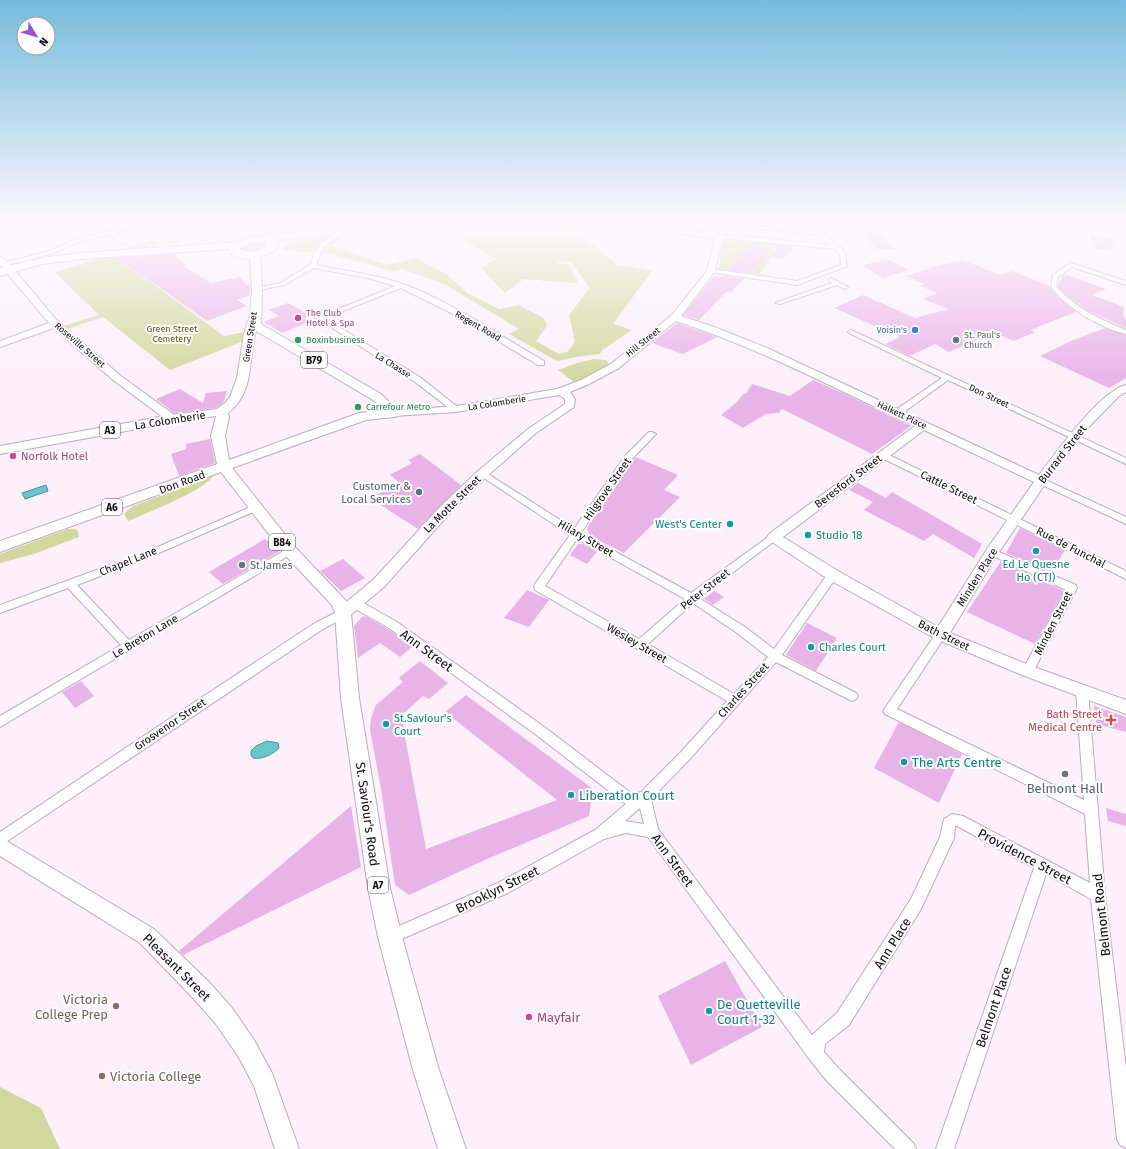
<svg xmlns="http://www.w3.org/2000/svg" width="1126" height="1149" font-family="'Fira Sans',sans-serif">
	<rect width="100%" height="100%" fill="#fdeffc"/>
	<g fill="#d1d89b">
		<path d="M352,225H360L332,246L387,265L416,258L446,274L469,294L499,309L519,305L544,318L547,326L536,341L559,354L567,352L575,342L569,315L590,288L571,262L557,261V263L568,264L578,283L523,279L505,293L481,268L496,259L441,227L420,232L404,225H562L593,245L617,265L652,271L613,324L632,330L602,350L600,354L576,357L557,361L509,334L519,329L444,284L402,269L393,271L322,252L331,241Z"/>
		<path d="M337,232L315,248L313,253L282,250L285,245Z"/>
		<path d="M727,238L780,244L759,274L719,269L723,240Z"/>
		<path d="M180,239L179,242L113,252L154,240L159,243Z"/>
		<path d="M251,240L272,244L255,254L234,248Z"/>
		<path d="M109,256L145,278L224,336L244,332V341L170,370L103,317L67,329L63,326L99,315L55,272Z"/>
		<path d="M594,359L606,360L608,363V366L575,383L558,370L577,363Z"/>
		<path d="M213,476C205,490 149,512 131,520L128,521L124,514L133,506Z"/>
		<path d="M68,529H75L78,531L79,537L34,554L0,563V554Z"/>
		<path d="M0,1087L41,1108L60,1149H0Z"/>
	</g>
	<g fill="#68c7cb" stroke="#4d8e93">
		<path d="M46,485L48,491L25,499L22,493Z"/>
		<path d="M267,741L278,743L279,748C274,754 261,760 253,758L251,755V751L256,746Z"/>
	</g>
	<g fill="#e8b3e6">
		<path d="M852,225H873L895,249L879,250Z"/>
		<path d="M1089,233L1114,240L1110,250L1094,249Z"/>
		<path d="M779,245H782L794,248L782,259L771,257Z"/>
		<path d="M752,247L768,250L749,273L728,270L739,257H737L744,248L750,249Z"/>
		<path d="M173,254L187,265L184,266L211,283L240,277L246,285L250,284V295L237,300L247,306L207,321L146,278L113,258Z"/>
		<path d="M890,260L909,270L883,278L862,265Z"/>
		<path d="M963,260L1000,275L1012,271L1050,286V288L1057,296L1076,312L1030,330L1035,332L1014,341L994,333L949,352L935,344L910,356L885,344L900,337L834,308L863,295L915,318L949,309L923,299L937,293L920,286L924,284L906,276L936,266Z"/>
		<path d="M1065,274L1106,289L1092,295L1124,307L1123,314L1126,320V328L1089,311L1064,293L1058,286L1062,276Z"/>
		<path d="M714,276L722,277L723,276L744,279L731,292H726L699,320L683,315Z"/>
		<path d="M288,303L316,319L282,333L264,322L279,316L269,310Z"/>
		<path d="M677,323L706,333L717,337L683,354L652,343Z"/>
		<path d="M1105,328L1126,335V378L1109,388L1040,356L1071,341Z"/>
		<path d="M813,380L847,395L911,426L872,454L782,409L779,413L766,414L743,428L721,415L737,402L744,393L746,394L752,384L790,396Z"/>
		<path d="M180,389L203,403L206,393L227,391L223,403L216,408L174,413L156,399Z"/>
		<path d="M210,439L215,463L179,476L171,454L186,449V444Z"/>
		<path d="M420,454L461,485L418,529L370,498L400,483L390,475L412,463L408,460Z"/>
		<path d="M636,457L678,475L664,490L680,497L624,553L590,536L587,528Z"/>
		<path d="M858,483L886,498L892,492L982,544L974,558L933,534L924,541L914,536L864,510L873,502L849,490Z"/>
		<path d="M1020,528L1065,550L1056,565H1046L1045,570L1006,553Z"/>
		<path d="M265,539L280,551L223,584L209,572Z"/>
		<path d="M578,544H583L597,552L587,564L570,555Z"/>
		<path d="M343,559L365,578L341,591L320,571Z"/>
		<path d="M1001,561L1064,591L1035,644L967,612Z"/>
		<path d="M527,590L549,600L529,627L504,618Z"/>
		<path d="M714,591L724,597L713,605L704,599Z"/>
		<path d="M365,616L388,629L412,647L400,657L380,643L358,658L354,626L362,617Z"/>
		<path d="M807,623L837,638L816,671L786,655Z"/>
		<path d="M420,661L448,683L429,699L423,696L401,716L426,849L557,800L445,712L466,695L593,789L589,816L487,859L409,895L395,885L381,789L370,730L371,718L376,705L403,682L399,678Z"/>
		<path d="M81,681L94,696L75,708L62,692Z"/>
		<path d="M1094,706L1126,717V732L1096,724Z"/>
		<path d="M899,722L962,754L939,803L874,768Z"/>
		<path d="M351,806L361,867L183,955L179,951Z"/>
		<path d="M1106,808L1126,814V826L1108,821Z"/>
		<path d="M725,961L762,1027L691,1065L658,996Z"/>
	</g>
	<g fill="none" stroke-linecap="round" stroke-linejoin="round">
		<path stroke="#d9ccd8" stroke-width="12" stroke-dasharray="12 6" stroke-linecap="butt" d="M338,229L356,225"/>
		<g stroke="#bdacbc" stroke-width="2">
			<g id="street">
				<path d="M0,225H9L0,229Z"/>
				<path d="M129,225L135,226L115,232L125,242V244H121L110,234L76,243L53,253L26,261L3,265L0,263L23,258L49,251L72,241Z"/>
				<path d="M345,225H352L323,248L316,265C344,271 373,274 400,283C451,301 497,334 544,361V365H538L451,313L401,288L325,318L421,378L460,409L456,411H453L415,382L317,318L395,286L368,278L314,268L284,285L254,291V289L280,283L310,265L318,246Z"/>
				<path d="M747,225L814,231L808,225H815L845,252L847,266L797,285L709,272L708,271L711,269L797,281L841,265L840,254L835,249L719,238L716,236L719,234L830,245L819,235L749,228Z"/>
				<path d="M1071,263L1126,281V285L1072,267L1058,277L1056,286C1075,308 1100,319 1126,330V334C1097,326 1069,310 1051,287L1053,275Z"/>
				<path d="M831,278L848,287L845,289L837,285L780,304L775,303L832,283L828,280Z"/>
				<path d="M851,330L1126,458V464L948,380L900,415H894V411L942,378L849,333L848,332Z"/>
				<path d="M649,432H652L656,434L631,460L581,533L691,593L771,535H777L779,537L777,539L699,598L745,627L774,649L829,572L833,571L838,575L782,655L856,693L858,696L856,699L852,701L848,699L776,662L688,761L651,799L658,829L812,1035L837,1013L911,899L940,837L944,819L952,814L963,816L1090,883L1085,814L885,714L883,711L885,708L937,632L941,631L945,632L946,635L897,709L1084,800L1076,691L1078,688L1082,686L1086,688L1088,691L1105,895L1126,1068V1148L1120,1145L1117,1139L1091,899L1046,874L954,1149H936L1034,868L957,826H955L954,838L921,909L849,1025L825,1044L824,1052L839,1069L913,1143L916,1149H895L827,1081L810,1060L648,837L626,833L604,839L508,893L390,944L385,942L383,937L385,932L498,883L595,830L626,804L535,734L389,628L352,607L351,604L352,601H360L397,622L543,726L631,793L641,792L680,753L727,701L535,590L534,587L535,584L570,535L478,474L479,472H485L574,529L625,456ZM577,539L685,599L639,639L545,586ZM693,603L737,633L768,657L734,694L648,644ZM640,808L644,824L625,821Z"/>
				<path d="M883,452L1126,571V579L880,457L879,455L880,453Z"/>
				<path d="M1041,478L1126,517V524L1038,483L1037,481L1038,479Z"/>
				<path d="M255,505L258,506L260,508L258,510L152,556L77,585L129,640L287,549H293L295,551L293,553L0,727V716L121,645L68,588L0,613V605L146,552Z"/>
				<path d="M992,549L1076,585L1077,588L1032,674L1028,675L1024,674L1022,671L1066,590L989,554L987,552L989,550Z"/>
				<path d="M343,609L347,610L348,613L347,616L323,629L0,846V832L178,713L315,623Z"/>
			</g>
		</g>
		<g stroke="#bdacbc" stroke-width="2">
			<g id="secondary">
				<path d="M715,225H723V236L715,271L681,316L717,328L767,348L1039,475C1056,453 1100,391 1126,385V392L1119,396L1078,438L1045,484L997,555L950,633L1034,667L1126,700V714L1022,675L936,639L828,579L769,540L767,537L769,534L915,426C836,389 759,348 676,321L619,368L589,384L570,392L575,399L574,407L536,433L486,477L450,513L384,587L348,617L343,618L338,617L336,613L338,609L374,579L440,507L478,471L528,429L565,404V399L559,395L456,412L394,416L390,415L388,413L390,411L456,406L557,389L581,380L611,364L672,315L707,271L715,236ZM924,430L1034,482L987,549L938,627L838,571L783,537Z"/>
				<path d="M1060,225H1079C1075,229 1064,229 1060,225Z"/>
				<path d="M264,227H270L293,236L289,238H286L264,231Z"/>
				<path d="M0,257L3,258L12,267L58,322L121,376L173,414L176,419L174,421H166L164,418L113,380L54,328L0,347V341L49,323L0,265Z"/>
				<path d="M0,837L154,929L209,982L232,1008L254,1040L272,1073L299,1149H275L254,1086L238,1056L216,1024L193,998L140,943L0,856Z"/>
			</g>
		</g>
		<g stroke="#bdacbc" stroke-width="2">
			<g id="primary">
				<path d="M631,225H657L719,233L724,236L719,239L635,228Z"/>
				<path d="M255,251L260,254L262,289L261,324L381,394L400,413L398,416L394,417L366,420L232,468L295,547L348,603L351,613L359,698L390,888L402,937L439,1070L466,1149H438L413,1070L378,937L368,888L341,698L335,613L332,605L285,555L221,472L0,552V541L217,464L211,436L216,416L170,423L0,454V446L170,415L217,409L225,403L230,397L237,378L244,334L250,315L252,289L250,254ZM256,331L373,400L384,410L359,413L229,460L225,436L229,417L228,413C255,392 248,360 256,331Z"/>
			</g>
		</g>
		<g stroke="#bdacbc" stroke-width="2">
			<path id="highway" d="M338,226L343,229L342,231L275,241L278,247C269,258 234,265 229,249L82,259L42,264L0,276V268L41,258L82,253L235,242C243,238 253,235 262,237ZM257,242L265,244L266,246C258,251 248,254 240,249L248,244Z"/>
		</g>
		<use href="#street" fill="#fff" fill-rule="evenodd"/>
		<use href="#secondary" fill="#fff" fill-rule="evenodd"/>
		<use href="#primary" fill="#fff" fill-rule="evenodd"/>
		<use href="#highway" fill="#fff" fill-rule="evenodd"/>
	</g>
	<linearGradient id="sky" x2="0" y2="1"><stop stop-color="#75bcdc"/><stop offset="0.58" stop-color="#fef8fe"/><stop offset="1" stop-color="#fef8fe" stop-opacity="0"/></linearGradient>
	<rect width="1126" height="386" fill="url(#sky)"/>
	<g fill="#d1479c" stroke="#fff" stroke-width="1.5">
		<circle cx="298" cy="318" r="4"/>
		<circle cx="13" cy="456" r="4"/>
		<circle cx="529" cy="1017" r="4"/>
	</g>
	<circle fill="#3f7fe0" stroke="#fff" stroke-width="1.5" cx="915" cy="330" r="4"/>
	<g fill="#2e9e5b" stroke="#fff" stroke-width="1.5">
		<circle cx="298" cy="340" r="4"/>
		<circle cx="358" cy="407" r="4"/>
	</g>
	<g fill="#6b7280" stroke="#fff" stroke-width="1.5">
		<circle cx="956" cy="340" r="4"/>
		<circle cx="242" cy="565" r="4"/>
		<circle cx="1065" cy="774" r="4"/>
	</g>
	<circle fill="#5c6f8a" stroke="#fff" stroke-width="1.5" cx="419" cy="492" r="4"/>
	<g fill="#0f9aa8" stroke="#fff" stroke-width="1.5">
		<circle cx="730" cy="524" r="4"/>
		<circle cx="808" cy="535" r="4"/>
		<circle cx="1036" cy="551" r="4"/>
		<circle cx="811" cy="647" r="4"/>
		<circle cx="386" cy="724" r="4"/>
		<circle cx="904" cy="762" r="4"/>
		<circle cx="571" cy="795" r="4"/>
		<circle cx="709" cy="1011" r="4"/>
	</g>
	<path fill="#e0444e" stroke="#fff" stroke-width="1.5" d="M1109 714h4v4h4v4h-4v4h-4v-4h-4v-4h4z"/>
	<g fill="#8d6e63" stroke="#fff" stroke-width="1.5">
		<circle cx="116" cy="1006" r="4"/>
		<circle cx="102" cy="1076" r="4"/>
	</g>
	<g text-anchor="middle" stroke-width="4" stroke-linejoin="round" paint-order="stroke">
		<g font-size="9" fill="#b23c85" stroke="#fff" text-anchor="start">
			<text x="306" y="316">The Club<tspan x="306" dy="10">Hotel &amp; Spa</tspan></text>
		</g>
		<g font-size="9" fill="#0f090f" stroke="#fff">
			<text transform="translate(478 326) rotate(30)" y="3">Regent Road</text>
			<text transform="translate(250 337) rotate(-81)" y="3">Green Street</text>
			<text transform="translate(643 342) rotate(-39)" y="3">Hill Street</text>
			<text transform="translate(80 345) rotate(41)" y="3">Roseville Street</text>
			<text transform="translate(393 365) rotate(32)" y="3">La Chasse</text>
			<text transform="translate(989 396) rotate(25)" y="3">Don Street</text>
			<text transform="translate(497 403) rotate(-9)" y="3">La Colomberie</text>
			<text transform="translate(902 415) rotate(25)" y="3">Halkett Place</text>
		</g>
		<g font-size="9" fill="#525602" stroke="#fff">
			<text x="172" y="332">Green Street<tspan x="172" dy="10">Cemetery</tspan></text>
		</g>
		<g font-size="9" fill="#366cbe" stroke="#fff" text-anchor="end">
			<text x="907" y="333">Voisin's</text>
		</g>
		<g font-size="9" fill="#5b616d" stroke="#fff" text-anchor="start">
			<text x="964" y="338">St. Paul's<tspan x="964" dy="10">Church</tspan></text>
		</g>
		<g font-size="9" fill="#27864d" stroke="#fff" text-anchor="start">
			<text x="306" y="343">Boxinbusiness</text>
			<text x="366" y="410">Carrefour Metro</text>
		</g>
		<g fill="#fff" stroke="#575357" stroke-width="1">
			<rect x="301" y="352" width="26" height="16" rx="3"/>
			<rect x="100" y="422" width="20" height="16" rx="3"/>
			<rect x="102" y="499" width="20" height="16" rx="3"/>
			<rect x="269" y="534" width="26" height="16" rx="3"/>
			<rect x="368" y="877" width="20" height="16" rx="3"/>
		</g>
		<g font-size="10" font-weight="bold" fill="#0f090f">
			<text x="314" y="364">B79</text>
			<text x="110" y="434">A3</text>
			<text x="112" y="511">A6</text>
			<text x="282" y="546">B84</text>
			<text x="378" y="889">A7</text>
		</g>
		<g font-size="11" fill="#0f090f" stroke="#fff">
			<text transform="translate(170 420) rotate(-9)" y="4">La Colomberie</text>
			<text transform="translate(1062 454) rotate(-52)" y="4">Burrard Street</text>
			<text transform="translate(848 481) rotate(-37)" y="4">Beresford Street</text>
			<text transform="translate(182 482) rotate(-20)" y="4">Don Road</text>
			<text transform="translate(949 487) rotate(26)" y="4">Cattle Street</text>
			<text transform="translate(607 489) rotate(-55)" y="4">Hilgrove Street</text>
			<text transform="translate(452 504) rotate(-45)" y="4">La Motte Street</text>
			<text transform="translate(586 538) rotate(30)" y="4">Hilary Street</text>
			<text transform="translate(1071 547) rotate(27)" y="4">Rue de Funchal</text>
			<text transform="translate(128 561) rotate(-22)" y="4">Chapel Lane</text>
			<text transform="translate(977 577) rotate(-58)" y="4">Minden Place</text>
			<text transform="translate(705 589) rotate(-38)" y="4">Peter Street</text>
			<text transform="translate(1053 623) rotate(-63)" y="4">Minden Street</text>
			<text transform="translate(944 635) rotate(26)" y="4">Bath Street</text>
			<text transform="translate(145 636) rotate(-31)" y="4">Le Breton Lane</text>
			<text transform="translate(637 643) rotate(30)" y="4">Wesley Street</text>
			<text transform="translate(743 690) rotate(-48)" y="4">Charles Street</text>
			<text transform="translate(170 724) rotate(-34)" y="4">Grosvenor Street</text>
		</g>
		<g font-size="11" fill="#b23c85" stroke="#fff" text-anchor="start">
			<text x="21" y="460">Norfolk Hotel</text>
		</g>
		<g font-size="11" fill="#4e5e75" stroke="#fff" text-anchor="end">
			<text x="411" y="490">Customer &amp;<tspan x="411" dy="13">Local Services</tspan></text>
		</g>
		<g font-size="11" fill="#0d838f" stroke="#fff" text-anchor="start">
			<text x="722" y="528" text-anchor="end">West's Center</text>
			<text x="816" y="539">Studio 18</text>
			<text x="1036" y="568" text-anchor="middle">Ed Le Quesne<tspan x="1036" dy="13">Ho (CTJ)</tspan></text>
			<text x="819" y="651">Charles Court</text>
			<text x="394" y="722">St.Saviour's<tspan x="394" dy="13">Court</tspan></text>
		</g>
		<g font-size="11" fill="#5b616d" stroke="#fff" text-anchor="start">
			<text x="250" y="569">St.James</text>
		</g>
		<g font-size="11" fill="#be3a42" stroke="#fff" text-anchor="end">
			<text x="1102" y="718">Bath Street<tspan x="1102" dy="13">Medical Centre</tspan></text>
		</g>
		<g font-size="13" fill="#0f090f" stroke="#fff">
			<text transform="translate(427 650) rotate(36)" y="5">Ann Street</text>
			<text transform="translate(368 814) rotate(82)" y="5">St. Saviour's Road</text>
			<text transform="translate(1025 856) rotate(28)" y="5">Providence Street</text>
			<text transform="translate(673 860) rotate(54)" y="5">Ann Street</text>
			<text transform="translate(497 889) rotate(-26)" y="5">Brooklyn Street</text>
			<text transform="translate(1101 915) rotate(-96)" y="5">Belmont Road</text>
			<text transform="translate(892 943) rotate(-58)" y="5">Ann Place</text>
			<text transform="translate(177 967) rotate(45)" y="5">Pleasant Street</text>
			<text transform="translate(993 1007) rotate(-71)" y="5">Belmont Place</text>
		</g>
		<g font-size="13" fill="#0d838f" stroke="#fff" text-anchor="start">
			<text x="912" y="767">The Arts Centre</text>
			<text x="579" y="800">Liberation Court</text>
			<text x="717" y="1009">De Quetteville<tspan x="717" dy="15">Court 1-32</tspan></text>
		</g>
		<g font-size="13" fill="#5b616d" stroke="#fff">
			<text x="1065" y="793">Belmont Hall</text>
		</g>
		<g font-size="13" fill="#785e54" stroke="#fff" text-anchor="end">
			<text x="108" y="1004">Victoria<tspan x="108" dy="15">College Prep</tspan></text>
			<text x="110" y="1081" text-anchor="start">Victoria College</text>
		</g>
		<g font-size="13" fill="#b23c85" stroke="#fff" text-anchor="start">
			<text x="537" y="1022">Mayfair</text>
		</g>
	</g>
	<g transform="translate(36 36) rotate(128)"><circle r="19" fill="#ffffff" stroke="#9f9d9f"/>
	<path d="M0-3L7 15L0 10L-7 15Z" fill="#9654ca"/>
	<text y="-6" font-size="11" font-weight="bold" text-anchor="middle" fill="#0f090f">N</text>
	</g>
</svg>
